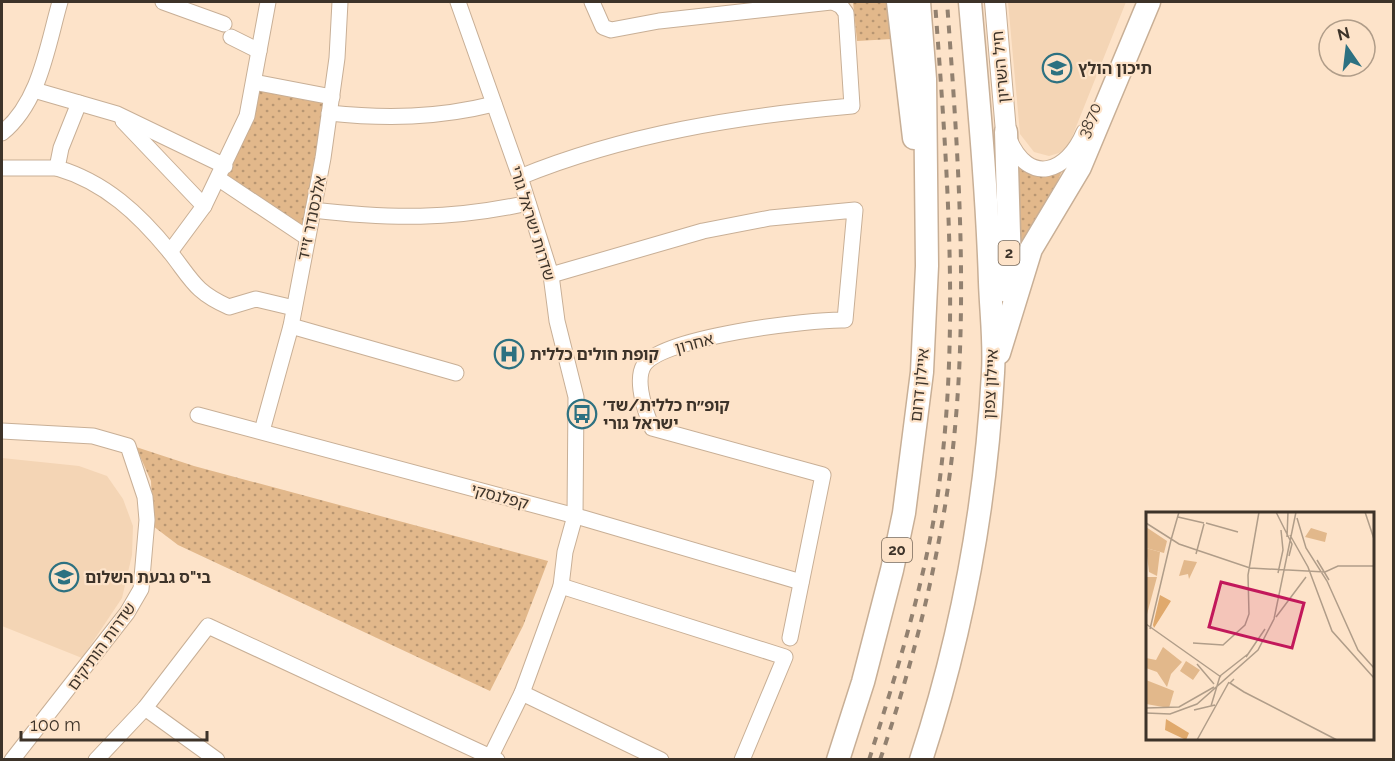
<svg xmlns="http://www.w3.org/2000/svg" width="1395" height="761" font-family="Raleway,'Noto Sans Hebrew',sans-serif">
	<defs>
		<pattern id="grass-dots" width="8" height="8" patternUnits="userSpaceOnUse" patternTransform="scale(1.5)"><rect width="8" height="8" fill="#e2b88b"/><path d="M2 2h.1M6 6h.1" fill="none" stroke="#b89672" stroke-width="1.8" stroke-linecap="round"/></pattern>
	</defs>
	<rect width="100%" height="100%" fill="#fde3c9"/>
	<g fill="#f4d5b5">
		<path d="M1008,2H1126L1072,137L1067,147L1059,153L1049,156L1034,152L1020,134Z"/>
		<path d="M2,458L79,466L107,476L123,499L133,526L132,555L122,598L82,658L2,626Z"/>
	</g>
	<g fill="url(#grass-dots)">
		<path d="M853,2H887L892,39L857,41Z"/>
		<path d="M257,88L329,98L305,230L227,177L252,119Z"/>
		<path d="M1013,158L1062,171C1050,199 1039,223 1019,246Z"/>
		<path d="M136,447L194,466L548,561L523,626L490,691L178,545L153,526L151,481Z"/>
	</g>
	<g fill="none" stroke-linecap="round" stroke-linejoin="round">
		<g stroke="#c8af96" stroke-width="17">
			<g id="minor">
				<path d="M163,2L224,24"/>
				<path d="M458,2L520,177L551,275L557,321L576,397L575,516L565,552L561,586L522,693L489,760"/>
				<path d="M592,2L603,27L611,30L659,21L831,2"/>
				<path d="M231,37L259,51"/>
				<path d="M254,82L332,97"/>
				<path d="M34,90L117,114L225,166"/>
				<path d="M79,103L61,148L57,168C105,182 139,214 170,252C192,280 195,292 229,307L256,299L294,308"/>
				<path d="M329,113C386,119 438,118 494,104"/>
				<path d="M123,121L204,206"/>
				<path d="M2,133C40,102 47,47 60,2"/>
				<path d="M1009,139C1029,186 1067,173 1084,132"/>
				<path d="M2,168H57"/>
				<path d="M520,177C625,134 739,116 852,106L846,13L841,6L833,2"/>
				<path d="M219,179L306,237"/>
				<path d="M313,210C390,219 451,220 528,203"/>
				<path d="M170,252L204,206L247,116L268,2"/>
				<path d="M551,275L703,231L770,218L855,210L845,320C810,319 662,337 644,365C634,381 646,413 652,428L823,475L790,638"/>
				<path d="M291,326L456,373"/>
				<path d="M198,415L583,518L801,582"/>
				<path d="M2,431L93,436L128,446L145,497L147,520L141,589L127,613L12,760"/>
				<path d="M262,431L291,326L323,158L337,58L340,2"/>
				<path d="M561,586L785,657L742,760"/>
				<path d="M522,693L661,760"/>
				<path d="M145,708L217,760"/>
				<path d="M96,760L145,708L208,626L497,760"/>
			</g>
		</g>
		<g stroke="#c8af96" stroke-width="22">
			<path id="major" d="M995,2L1006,132"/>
		</g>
		<g stroke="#c8af96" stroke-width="25">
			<g id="highway">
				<path d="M898,2L914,138"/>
				<path d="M1006,132L1010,267L1007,291"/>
				<path d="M999,353L1031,249L1080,167L1149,2"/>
				<path d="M838,760L863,682L892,570L904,513L922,372L927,266L925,79L919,2"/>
				<path d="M921,760C962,635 986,503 993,373C995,343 991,312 990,282C987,188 978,95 970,2"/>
			</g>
		</g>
		<use href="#minor" stroke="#fff" stroke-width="15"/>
		<use href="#major" stroke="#fff" stroke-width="20"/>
		<use href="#highway" stroke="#fff" stroke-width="22"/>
		<g stroke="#928170" stroke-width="4" stroke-dasharray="8 8" stroke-linecap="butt">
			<path d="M869,760C896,674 923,589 937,500C961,336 947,166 935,2"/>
			<path d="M880,760C909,675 932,588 946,500C972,336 959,166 947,2"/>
		</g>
	</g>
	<defs>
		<g id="school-ring" transform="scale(1.5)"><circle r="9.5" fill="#fde3c9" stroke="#2d7181" stroke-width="1.5"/><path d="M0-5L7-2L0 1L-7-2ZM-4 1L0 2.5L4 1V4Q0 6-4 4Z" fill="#2d7181"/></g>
		<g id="hospital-ring" transform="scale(1.5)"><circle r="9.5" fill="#fde3c9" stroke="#2d7181" stroke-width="1.5"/><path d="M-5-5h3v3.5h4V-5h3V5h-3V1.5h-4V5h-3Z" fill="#2d7181"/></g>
		<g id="bus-ring" transform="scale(1.5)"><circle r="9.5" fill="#fde3c9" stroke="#2d7181" stroke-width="1.5"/><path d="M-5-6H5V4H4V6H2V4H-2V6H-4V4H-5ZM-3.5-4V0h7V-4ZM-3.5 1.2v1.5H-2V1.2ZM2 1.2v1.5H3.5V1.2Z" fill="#2d7181"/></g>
	</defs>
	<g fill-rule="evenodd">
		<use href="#school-ring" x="1057" y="68"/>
		<use href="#hospital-ring" x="509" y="354"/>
		<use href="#bus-ring" x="582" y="414"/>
		<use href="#school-ring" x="64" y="577"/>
	</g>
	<g text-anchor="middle" stroke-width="4.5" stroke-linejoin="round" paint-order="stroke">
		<g fill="#fde3c9" stroke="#776859" stroke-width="1.5">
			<rect x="998.5" y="241" width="21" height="24" rx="4.5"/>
			<rect x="882" y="538" width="30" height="24" rx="4.5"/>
		</g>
		<g font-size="15" font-weight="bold" fill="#3d3329">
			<text x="1009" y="258">2</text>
			<text x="897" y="555">20</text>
		</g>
		<g font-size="16" fill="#3d3329" stroke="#fde3c9">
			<text transform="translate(1000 67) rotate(-95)" y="6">חיל השריון</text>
			<text transform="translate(1089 120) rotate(-67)" y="6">3870</text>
			<text transform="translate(311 218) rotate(-78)" y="6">אלכסנדר זייד</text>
			<text transform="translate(533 223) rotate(73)" y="6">שדרות ישראל גורי</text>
			<text transform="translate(694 343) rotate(-15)" y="6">אחרון</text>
			<text transform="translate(990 384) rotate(-87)" y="6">איילון צפון</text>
			<text transform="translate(919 385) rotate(-84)" y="6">איילון דרום</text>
			<text transform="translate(500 496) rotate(15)" y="6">קפלנסקי</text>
			<text transform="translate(101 646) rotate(-54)" y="6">שדרות הותיקים</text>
		</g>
		<g font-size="16" font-weight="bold" fill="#3d3329" stroke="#fde3c9" text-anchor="start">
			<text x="1078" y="74">תיכון הולץ</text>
			<text x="530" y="360">קופת חולים כללית</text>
			<text x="603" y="411">קופ״ח כללית/שד׳<tspan x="603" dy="18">ישראל גורי</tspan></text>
			<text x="85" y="583">בי"ס גבעת השלום</text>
		</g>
	</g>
	<g transform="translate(1146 512)">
		<rect width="228" height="228" fill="#fde3c9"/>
		<path d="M0,15L21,29L18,41L0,36ZM38,48L51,50L43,67L42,62L33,64ZM0,65H11L0,106ZM17,135L36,150L25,162L21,175L11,160L0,156V146L10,148Z" fill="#e2b88b"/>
		<path d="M14,83L25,89L8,116L7,113ZM20,207L43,221L40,228L19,218Z" fill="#e0a96c"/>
		<path d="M0,168L28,179L23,196L0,192Z" fill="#e2b88b"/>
		<path d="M165,16L181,21L179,30L159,25ZM0,36L14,40L11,64L3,60ZM40,149L54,158L47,168L34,159Z" fill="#e2b88b"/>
		<path fill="none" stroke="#b09d89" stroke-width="1.5" d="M130,0L146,32L143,44M219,0L228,27M32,5L58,11M151,6L160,36L181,69L212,138L228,156M0,11L33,32L104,56L179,60L192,54H228M60,11L92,20M144,23L162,55L186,119L228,166M141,25L142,0M25,28L33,0M50,42L58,12M171,48L183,68M132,61L137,38L135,18M130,105L160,65M0,112L75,165M4,117L25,28M47,131L77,133L99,113L103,102L102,63L113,0M100,145L119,117M51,152L68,172M74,164L102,142M88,167L84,171L98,180L191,228M65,194L74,164M0,196L33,195L68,175M48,198L69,193M0,201L24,202L51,192L112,138L128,107L150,0M51,228L83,170"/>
		<path fill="#c2185b" fill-opacity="0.15" stroke="#c2185b" stroke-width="3" d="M75,70L158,91L146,136L63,115Z"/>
		<rect width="228" height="228" fill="none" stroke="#3d3329" stroke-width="3"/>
	</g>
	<rect width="1395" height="761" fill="none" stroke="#3d3329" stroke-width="6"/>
	<g transform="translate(1347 48) rotate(346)"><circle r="28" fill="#fde3c9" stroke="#b09d89" stroke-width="1.5"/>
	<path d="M0-4.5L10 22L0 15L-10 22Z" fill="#2d7181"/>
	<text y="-9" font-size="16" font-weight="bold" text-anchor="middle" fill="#3d3329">N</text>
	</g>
	<path d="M21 731v9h186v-9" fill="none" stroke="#3d3329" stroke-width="3"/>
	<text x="30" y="731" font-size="18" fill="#3d3329" stroke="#fde3c9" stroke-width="4.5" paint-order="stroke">100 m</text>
</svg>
